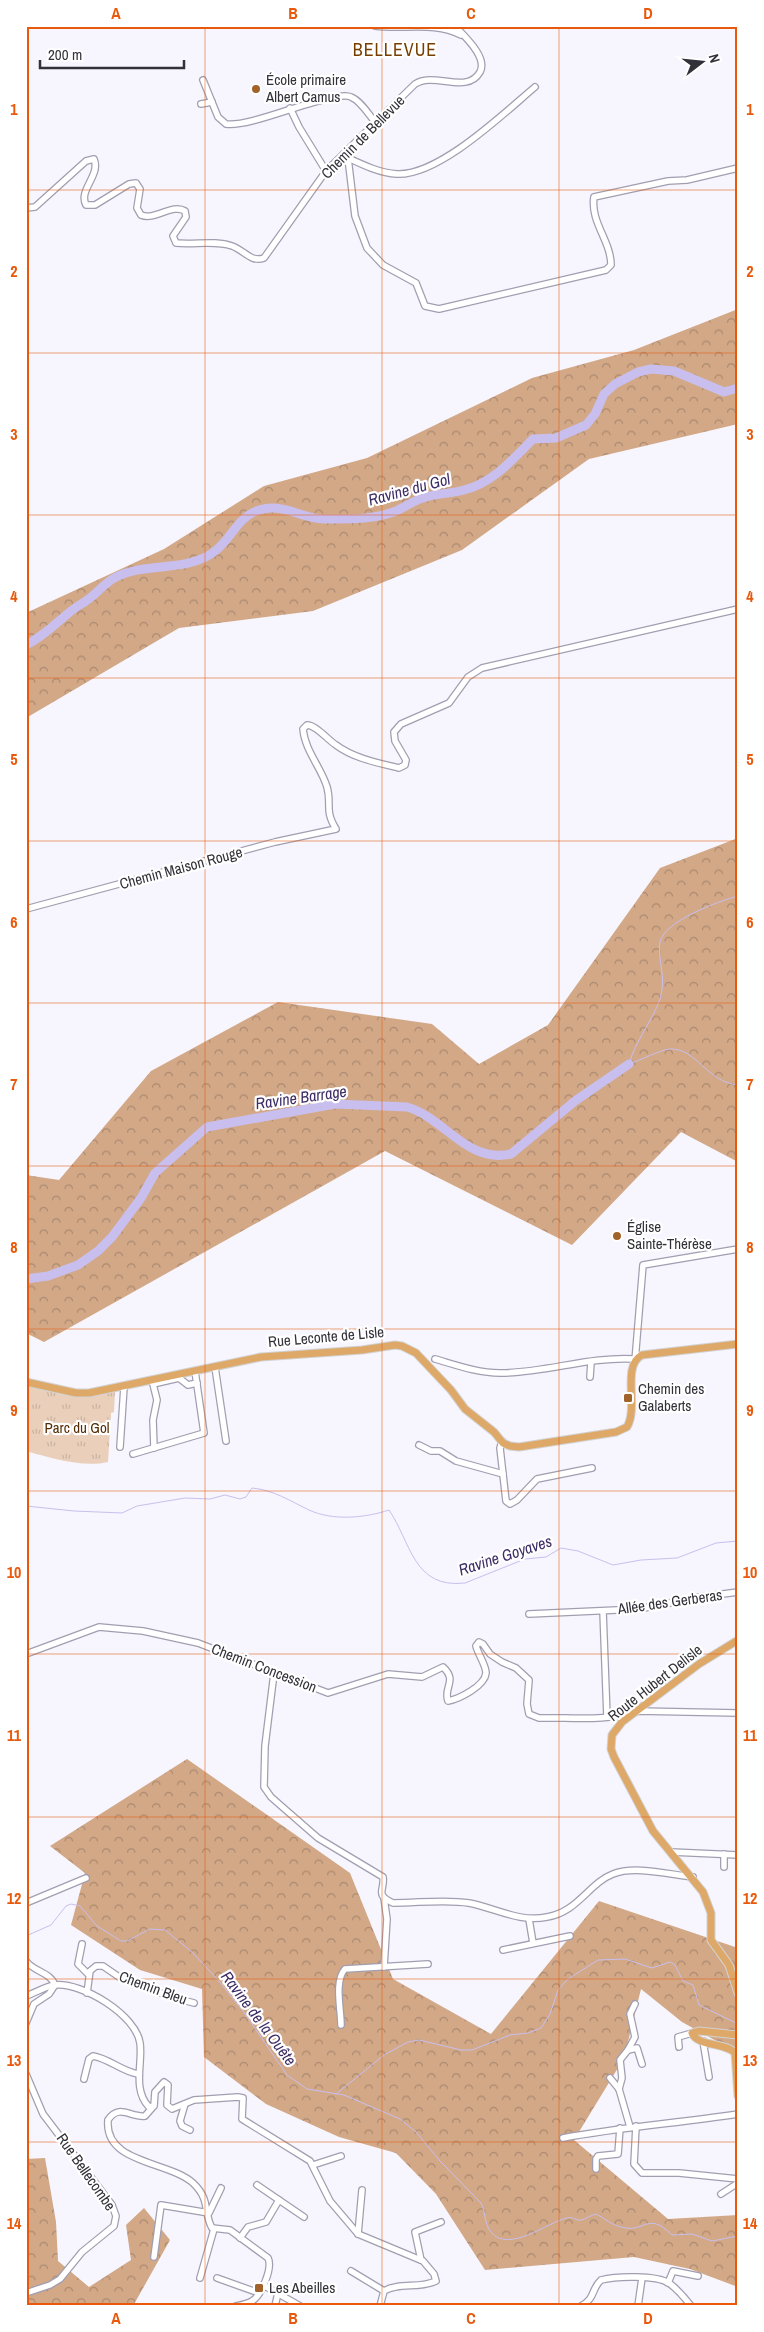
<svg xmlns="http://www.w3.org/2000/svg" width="764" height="2332" font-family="'Archivo Narrow',sans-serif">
	<defs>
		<pattern id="forest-crowns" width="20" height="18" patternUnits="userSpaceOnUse" patternTransform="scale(1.25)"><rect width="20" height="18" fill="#d2a887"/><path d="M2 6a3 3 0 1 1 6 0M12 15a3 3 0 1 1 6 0" fill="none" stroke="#ab896f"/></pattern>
		<pattern id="park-tufts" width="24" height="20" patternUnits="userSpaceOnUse" patternTransform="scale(1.25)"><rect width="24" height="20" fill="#ead0bb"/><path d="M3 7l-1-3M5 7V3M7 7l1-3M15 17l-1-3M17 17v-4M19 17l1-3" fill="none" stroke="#c9b3a2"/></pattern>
	</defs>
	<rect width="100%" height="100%" fill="#f7f5fd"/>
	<g fill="url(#forest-crowns)">
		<path d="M738,309V424L589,459L462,550L313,611L179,628L26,718V613L164,549L264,486L367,458L532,378L634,350Z"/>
		<path d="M738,838V1162L681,1132L572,1245L385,1151L44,1342L26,1333V1175L59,1180L151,1071L278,1002L432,1024L479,1064L548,1025L660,868Z"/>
		<path d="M187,1759L350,1873L393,1979L491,2034L599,1901L738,1948V2053L682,2022L641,1989L624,2058L574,2140L668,2219L738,2215V2287L690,2269L634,2257L485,2270L436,2194L396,2153L339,2137L266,2104L204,2057L202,1989L140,1970L71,1925L85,1873L50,1846Z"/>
		<path d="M45,2158L56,2222L58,2261L89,2287L131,2260L126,2225L144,2208L170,2240L133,2306H26V2159Z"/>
	</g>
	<path fill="url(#park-tufts)" d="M26,1385L72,1395L115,1390L114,1412L111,1413L108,1462C83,1468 51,1458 26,1451Z"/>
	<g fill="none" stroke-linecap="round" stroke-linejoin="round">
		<g stroke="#c9bfee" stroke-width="1">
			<path d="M629,1064C635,1041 652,1022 660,999C667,976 657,961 660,942C664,921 719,901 738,896"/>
			<path d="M629,1064C638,1061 663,1049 670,1049C697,1048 706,1082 738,1085"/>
			<path d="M26,1506L74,1511L122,1513L137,1506L185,1498L210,1499L225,1495L240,1499L246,1497L252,1488C274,1490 290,1501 309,1510C333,1521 365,1518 389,1510C411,1542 413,1589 465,1583L525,1559L546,1557L561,1548L578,1551L613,1565L641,1560L677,1558L716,1543L738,1541"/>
			<path d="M26,1936L51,1925L66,1906L71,1904L80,1906L97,1926L121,1941H127L150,1929L165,1930L192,1952L218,1980L243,2011L287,2075L307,2089L344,2095L400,2119L416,2132L440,2161L481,2203C486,2212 484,2224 491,2232C508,2254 548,2222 567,2218C572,2216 577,2221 581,2220C586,2219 591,2215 596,2214C604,2218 612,2225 621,2227C645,2234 647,2210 672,2235L692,2234L712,2241L738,2236"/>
			<path d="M336,2094L384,2055L408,2042L419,2040L461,2050H472L510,2035L528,2033L541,2028L550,2014L558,1990L568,1979L598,1960L625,1959L652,1968L670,1962L675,1965L683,1981L693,1985L699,2005L738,2024"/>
		</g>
		<g stroke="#c9bfee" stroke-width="9">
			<path d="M26,645C44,636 56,623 71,611C77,606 84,603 90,598C99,591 106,582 116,577C147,562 182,572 211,554C229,543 236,520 254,512C281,500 300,519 324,519C348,519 373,520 396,511C405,507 413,501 423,498C436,493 450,494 464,490C493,483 513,459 533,439L556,438L586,425L595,414L604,394L615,384L638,372L651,369L674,371L724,392L738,388"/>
			<path d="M26,1279L48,1276L78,1265L98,1251L112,1237L141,1198L155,1173L207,1127L335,1104L407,1107C445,1118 467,1164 511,1154L575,1101L629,1064"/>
		</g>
		<g stroke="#a29eb1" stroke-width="8">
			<g id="minor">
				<path d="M375,26C404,30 434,21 461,35"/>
				<path d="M203,80L218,117L226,124C249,127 304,102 332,98C338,97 345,94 351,97C361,101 369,115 375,122"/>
				<path d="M201,104L212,102"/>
				<path d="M290,108L299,127L326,171"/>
				<path d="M346,157C361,164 379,173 397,174C439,176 504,113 535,87"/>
				<path d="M348,158L355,216L367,248L383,265L416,283L425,306L439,309L606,270L611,265C611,241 590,222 594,197L668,181L687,180L738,168"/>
				<path d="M26,208L35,207L86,161L94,159C101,175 78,190 86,205H95L129,184L136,183L140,189L137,208L141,215C155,221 172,203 185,211L186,217L173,236L176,243C194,245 215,240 232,246C244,250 251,263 264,258L326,171L415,84C434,71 467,95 480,72C488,57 464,36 455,26"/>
				<path d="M26,909L275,842L336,829C324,810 332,804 327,787C321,767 305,751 303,729L307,725C316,725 328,740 336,745C353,758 378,763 399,768L405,765L406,760L395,741L394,732L401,724L449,703L468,677L482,668L738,609"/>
				<path d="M435,1359C456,1365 478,1373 500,1373C545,1373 590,1356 635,1359"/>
				<path d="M635,1361L643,1265L738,1249"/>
				<path d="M215,1367L226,1441"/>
				<path d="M590,1377L591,1362"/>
				<path d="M502,1441L500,1448L506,1501L510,1504L517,1500L537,1479L592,1468"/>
				<path d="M419,1445L431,1451H440L456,1461L503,1474"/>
				<path d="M120,1447L124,1387"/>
				<path d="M154,1448L153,1420L157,1400L153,1384L179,1378L188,1385L197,1383"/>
				<path d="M133,1454L204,1433L195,1371"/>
				<path d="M603,1611L607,1717"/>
				<path d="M529,1614L639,1609L700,1597L738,1592"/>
				<path d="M26,1654L99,1627L143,1631L198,1643L328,1693L388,1674L422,1677L443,1667C458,1681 443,1687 448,1701C459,1699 485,1686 486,1673C486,1665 478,1654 476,1646L479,1642L483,1644L490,1654L502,1662L516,1668L529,1680L527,1704L529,1714L539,1718C570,1717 607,1722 637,1711L738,1713"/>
				<path d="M274,1673L265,1746L264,1787L271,1797L318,1838L383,1877C385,1891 374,1894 393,1903C418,1903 445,1899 469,1903C495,1908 520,1923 547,1917C578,1912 589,1883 613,1874C635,1865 671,1875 693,1877"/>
				<path d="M671,1852L738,1855"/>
				<path d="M724,1867V1854"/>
				<path d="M26,1903L86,1878"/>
				<path d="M529,1919L533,1943"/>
				<path d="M82,1944L78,1964L88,1974"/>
				<path d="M503,1950L570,1936"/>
				<path d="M26,1961C34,1972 50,1972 55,1985L49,1994L34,2004L26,2023"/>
				<path d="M384,1967L387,1919L384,1898"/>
				<path d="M87,1993L90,1971L96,1966H103L119,1977L171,1997L194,2003"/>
				<path d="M26,1996C35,1993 46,1986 55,1985C82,1982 136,2015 140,2043C143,2063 132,2089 149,2107L154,2106L155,2092L164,2082L168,2085L167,2105L172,2109L194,2100L238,2097L243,2098L242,2119L310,2161L330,2201L358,2234L423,2261L434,2274L436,2281C420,2289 399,2282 384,2291L380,2306"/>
				<path d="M341,2025C341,2009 334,1981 345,1969L428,1964"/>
				<path d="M703,2041L709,2077"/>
				<path d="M679,2047L678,2037L692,2033"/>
				<path d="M628,2050L635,2037L630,2014L635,2004"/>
				<path d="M26,2074L43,2114L112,2205L116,2216L114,2226L82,2252L60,2279L50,2285L26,2293"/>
				<path d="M610,2078L619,2089L630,2127"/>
				<path d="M84,2079L89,2059L93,2056C110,2059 121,2071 138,2074"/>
				<path d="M619,2089L622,2078L620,2060L628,2050L637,2048L642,2064"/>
				<path d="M185,2104L180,2121L182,2126L190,2130"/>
				<path d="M152,2108L145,2116C131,2118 119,2103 108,2120C104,2164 169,2161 193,2183C211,2200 203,2212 212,2228L230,2230L268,2258C273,2268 261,2296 252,2301C247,2304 241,2305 236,2306"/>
				<path d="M636,2126L634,2164L642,2173H679L738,2179"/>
				<path d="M563,2138C621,2127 680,2123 738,2114"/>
				<path d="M313,2165L341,2156"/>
				<path d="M596,2169V2159L598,2156L618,2154L620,2128"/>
				<path d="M257,2185L304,2217"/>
				<path d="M721,2194L738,2183"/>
				<path d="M358,2234L362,2190"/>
				<path d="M240,2238L248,2227L266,2222L279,2200"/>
				<path d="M154,2257L161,2205L209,2213L221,2188"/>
				<path d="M421,2260L415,2232L441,2222"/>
				<path d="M351,2271L384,2291"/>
				<path d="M200,2278L214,2229"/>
				<path d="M217,2278L259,2293"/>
				<path d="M668,2283L673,2271L698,2276"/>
				<path d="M263,2285L300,2306"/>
				<path d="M275,2306L278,2293"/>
				<path d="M581,2306C596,2298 591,2289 601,2280C616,2276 656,2275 669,2283C677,2289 685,2298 691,2306"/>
				<path d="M638,2306L642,2278"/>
			</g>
		</g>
		<g stroke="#d2d2d3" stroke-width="9">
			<g id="major">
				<path d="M26,1382L76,1393H89L261,1357L362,1350L395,1345L402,1346L416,1353L451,1390L465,1409L494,1432L503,1443L510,1446L519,1447L616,1432L627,1427C639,1407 621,1366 642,1355L738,1344"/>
				<path d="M738,1640L699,1664L622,1722L612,1735L611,1749L614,1757L653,1831L703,1892L711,1913V1940L729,1965L738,1993"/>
				<path d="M738,2035L699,2031L692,2033C698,2047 725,2042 735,2053L738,2096"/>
			</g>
		</g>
		<use href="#minor" stroke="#fff" stroke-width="5.5"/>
		<use href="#major" stroke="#dea968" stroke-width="7"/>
	</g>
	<path fill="none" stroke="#e8590c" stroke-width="1" stroke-opacity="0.55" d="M205,26V2306M382,26V2306M559,26V2306M26,190H738M26,353H738M26,515H738M26,678H738M26,841H738M26,1003H738M26,1166H738M26,1329H738M26,1491H738M26,1654H738M26,1817H738M26,1979H738M26,2142H738"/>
	<g fill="#a16329" stroke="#fff" stroke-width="2">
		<circle cx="256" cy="89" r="5"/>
		<circle cx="617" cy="1236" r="5"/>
		<rect x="623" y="1393" width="10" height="10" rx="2.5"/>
		<rect x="254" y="2283" width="10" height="10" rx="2.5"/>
	</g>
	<g text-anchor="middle" stroke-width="4.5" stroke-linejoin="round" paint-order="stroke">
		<g font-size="15" fill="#323139" stroke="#fff" text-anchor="start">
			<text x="266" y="85">École primaire<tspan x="266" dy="17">Albert Camus</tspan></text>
			<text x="627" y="1232">Église<tspan x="627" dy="17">Sainte-Thérèse</tspan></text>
			<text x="638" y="1394">Chemin des<tspan x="638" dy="17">Galaberts</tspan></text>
			<text x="269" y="2293">Les Abeilles</text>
		</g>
		<g font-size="15" fill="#323139" stroke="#fff">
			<text transform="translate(363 137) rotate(-45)" y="5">Chemin de Bellevue</text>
			<text transform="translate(181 868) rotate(-15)" y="5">Chemin Maison Rouge</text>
			<text transform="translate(326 1337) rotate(-5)" y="5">Rue Leconte de Lisle</text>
			<text transform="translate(670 1602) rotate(-8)" y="5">Allée des Gerberas</text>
			<text transform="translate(264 1668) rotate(21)" y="5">Chemin Concession</text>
			<text transform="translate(655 1683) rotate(-38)" y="5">Route Hubert Delisle</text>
			<text transform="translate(153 1988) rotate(20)" y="5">Chemin Bleu</text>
			<text transform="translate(86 2172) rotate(55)" y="5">Rue Bellecombe</text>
		</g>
		<g font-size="15" fill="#552d04" stroke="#fff">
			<text x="77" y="1433">Parc du Gol</text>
		</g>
		<g font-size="16" font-style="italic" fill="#3d2c65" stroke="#fff">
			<text transform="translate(409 489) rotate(-15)" y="6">Ravine du Gol</text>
			<text transform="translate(301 1097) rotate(-8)" y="6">Ravine Barrage</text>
			<text transform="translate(505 1555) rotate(-18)" y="6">Ravine Goyaves</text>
			<text transform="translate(259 2018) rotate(53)" y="6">Ravine de la Ouête</text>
		</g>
		<g font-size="18" letter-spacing="1" fill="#763f00" stroke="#fff">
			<text x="395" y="56">BELLEVUE</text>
		</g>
	</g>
	<rect width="764" height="2332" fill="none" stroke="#ffffff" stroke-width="55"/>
	<g transform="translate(702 62) rotate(74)" stroke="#ffffff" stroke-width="4" paint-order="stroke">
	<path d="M0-4L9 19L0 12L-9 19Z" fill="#323139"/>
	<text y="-8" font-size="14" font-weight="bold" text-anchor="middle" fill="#323139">N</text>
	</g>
	<path d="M40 60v8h144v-8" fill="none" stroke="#323139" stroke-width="2.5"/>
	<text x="48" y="60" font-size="15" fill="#323139" stroke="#ffffff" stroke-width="4" paint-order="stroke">200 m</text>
	<rect x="28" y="28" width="708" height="2276" fill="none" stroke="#e8590c" stroke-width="2"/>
	<g font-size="16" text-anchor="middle" font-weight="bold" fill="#e8590c">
		<text x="116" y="19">A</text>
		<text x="293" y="19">B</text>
		<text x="471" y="19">C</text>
		<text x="648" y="19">D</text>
		<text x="14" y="115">1</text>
		<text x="750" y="115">1</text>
		<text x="14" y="277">2</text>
		<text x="750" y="277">2</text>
		<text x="14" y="440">3</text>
		<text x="750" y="440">3</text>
		<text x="14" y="602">4</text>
		<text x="750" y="602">4</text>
		<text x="14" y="765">5</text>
		<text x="750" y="765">5</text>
		<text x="14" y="928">6</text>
		<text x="750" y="928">6</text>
		<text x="14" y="1090">7</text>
		<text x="750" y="1090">7</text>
		<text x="14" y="1253">8</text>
		<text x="750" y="1253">8</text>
		<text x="14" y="1416">9</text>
		<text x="750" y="1416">9</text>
		<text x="14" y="1578">10</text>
		<text x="750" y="1578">10</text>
		<text x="14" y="1741">11</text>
		<text x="750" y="1741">11</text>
		<text x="14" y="1904">12</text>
		<text x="750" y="1904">12</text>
		<text x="14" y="2066">13</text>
		<text x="750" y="2066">13</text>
		<text x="14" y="2229">14</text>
		<text x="750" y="2229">14</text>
		<text x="116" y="2324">A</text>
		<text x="293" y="2324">B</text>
		<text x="471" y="2324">C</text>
		<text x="648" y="2324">D</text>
	</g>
</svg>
